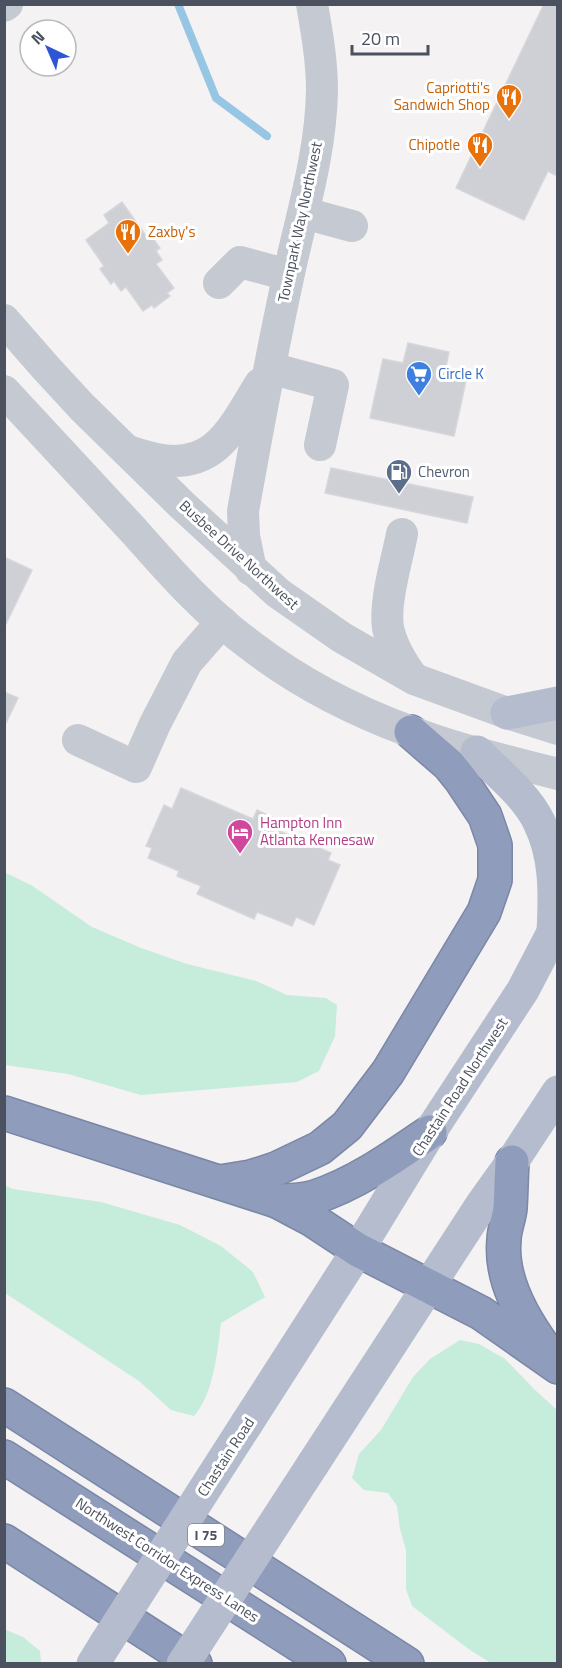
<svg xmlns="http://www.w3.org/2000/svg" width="562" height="1668" font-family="'Titillium Web',sans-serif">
	<rect width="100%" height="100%" fill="#f4f2f2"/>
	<g fill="#c6ecdc">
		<path d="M4,872L31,885L92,927L141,948L187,964L256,981L287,995L326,998L337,1005L335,1036L319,1071L297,1082L141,1095L68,1074L5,1065Z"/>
		<path d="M4,1185L13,1189L101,1202L180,1225L221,1246L253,1272L265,1297L221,1323C217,1353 214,1393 194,1416L171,1410L139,1381L5,1293Z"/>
		<path d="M460,1340L479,1344L505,1359L534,1389L557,1410V1663H491L470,1650L412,1606L406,1589V1550L400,1529L397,1506L388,1493L364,1490L352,1478L359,1454L381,1430L413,1377L430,1359Z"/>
		<path d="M4,1629L23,1637L40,1651L41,1663H5Z"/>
	</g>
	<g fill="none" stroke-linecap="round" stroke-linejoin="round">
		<path stroke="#97c6e5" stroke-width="8" d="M178,4L216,98L267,136"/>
	</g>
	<g fill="#cfd0d5" stroke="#d6d7dc" stroke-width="1.5">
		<path d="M544,4H558V171L555,175L548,171L524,220L456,188Z"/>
		<path d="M122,202L146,236L149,233L160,248L156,251L162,260L156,264L174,288L167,293L170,296L154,308L152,305L143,311L126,287L121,291L114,281L111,284L100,269L104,266L86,240L109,223L104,215Z"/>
		<path d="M408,343L449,352L445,371L467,376L454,436L370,418L383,359L403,363Z"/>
		<path d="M331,468L473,497L467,523L325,493Z"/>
		<path d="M4,557L32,570L4,628Z"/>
		<path d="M4,692L18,698L5,725H4Z"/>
		<path d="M181,788L253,819L257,810L274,818L270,827L331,853L328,860L340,865L314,925L296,917L292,926L257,912L254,919L197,894L201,886L177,876L179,871L148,858L152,848L146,846L164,805L172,809Z"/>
	</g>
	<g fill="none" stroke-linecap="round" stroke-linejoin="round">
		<g stroke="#7a87a7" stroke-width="36">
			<g id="highway">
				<path d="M4,1113L277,1201L311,1219L358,1250L481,1313L558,1367"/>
				<path d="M512,1162C511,1178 511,1193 510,1208C509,1219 504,1229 504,1240C500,1280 523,1319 546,1350"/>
				<path d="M220,1182L251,1177L276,1169L320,1148L347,1126L388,1072L484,912L495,880V845L485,816L461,780L449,765L411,732"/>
				<path d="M277,1201C290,1201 303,1201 315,1197C356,1184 395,1156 430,1132"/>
				<path d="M4,1405L407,1664"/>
				<path d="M4,1457L329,1664"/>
				<path d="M4,1541L195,1664"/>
			</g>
		</g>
		<g stroke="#c4c9d2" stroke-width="32">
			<path d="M4,6L7,4"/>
			<path d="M304,213L352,226"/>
			<path d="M219,283L240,262L288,275"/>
			<path d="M4,320L46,368L82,407L182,505L278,593L341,637L414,679L507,713L558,729"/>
			<path d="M270,368L333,385L320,445"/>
			<path d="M4,391C48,438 91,485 134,531C171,573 208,615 254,648C300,683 355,711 409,731C457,750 508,761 558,774"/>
			<path d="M128,451C137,454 146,457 156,459C216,471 233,427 260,384"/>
			<path d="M402,534C397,560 384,602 388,628C392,646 402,663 413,678"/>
			<path d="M251,570L244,536L243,511C257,433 271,355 288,278C301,216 321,155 322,90C322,62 317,33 312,4"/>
			<path d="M78,740L136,767L155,724L187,662L222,622"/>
		</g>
		<g stroke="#b4bccd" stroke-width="33">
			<path d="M507,713L558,703"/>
			<path d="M477,752C497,772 527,796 539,822C556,856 555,894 553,932"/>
			<path d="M247,1423L358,1250L430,1132L523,990L558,923"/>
			<path d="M313,1464L482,1204L512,1162L558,1092"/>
			<path d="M93,1664L106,1643"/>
		</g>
		<use href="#highway" stroke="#8f9cbb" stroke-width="33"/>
		<g stroke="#b4bccd" stroke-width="33">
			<path d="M106,1643L247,1423"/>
			<path d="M183,1664L313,1464"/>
		</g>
	</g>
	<defs>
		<g id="restaurant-pin" transform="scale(1.35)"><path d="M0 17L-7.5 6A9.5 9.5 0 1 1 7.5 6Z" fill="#e8710a" stroke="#fff"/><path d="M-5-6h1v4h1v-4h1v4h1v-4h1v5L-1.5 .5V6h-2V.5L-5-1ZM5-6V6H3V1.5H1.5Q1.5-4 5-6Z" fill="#fff"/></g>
		<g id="supermarket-pin" transform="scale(1.35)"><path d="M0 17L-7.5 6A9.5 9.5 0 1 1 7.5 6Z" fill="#3f7fe0" stroke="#fff"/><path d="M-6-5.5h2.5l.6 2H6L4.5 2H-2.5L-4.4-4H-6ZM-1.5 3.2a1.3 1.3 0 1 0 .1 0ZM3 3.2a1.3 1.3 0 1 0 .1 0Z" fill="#fff"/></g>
		<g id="fuel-pin" transform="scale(1.35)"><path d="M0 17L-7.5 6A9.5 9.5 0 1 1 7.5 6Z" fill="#5c6f8a" stroke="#fff"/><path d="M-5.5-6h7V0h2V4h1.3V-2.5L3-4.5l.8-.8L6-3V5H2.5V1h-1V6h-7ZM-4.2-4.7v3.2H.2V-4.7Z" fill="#fff"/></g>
		<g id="hotel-pin" transform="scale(1.35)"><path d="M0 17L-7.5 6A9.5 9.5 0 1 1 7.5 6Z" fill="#d1479c" stroke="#fff"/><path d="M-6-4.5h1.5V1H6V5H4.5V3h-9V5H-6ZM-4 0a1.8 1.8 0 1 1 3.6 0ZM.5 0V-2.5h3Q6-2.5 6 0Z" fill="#fff"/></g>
	</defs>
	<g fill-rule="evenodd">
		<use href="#restaurant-pin" x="509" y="97"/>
		<use href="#restaurant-pin" x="480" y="145"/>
		<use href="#restaurant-pin" x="128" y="232"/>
		<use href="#supermarket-pin" x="419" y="374"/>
		<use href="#fuel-pin" x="399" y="472"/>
		<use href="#hotel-pin" x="240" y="832"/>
	</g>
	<g text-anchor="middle" stroke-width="6" stroke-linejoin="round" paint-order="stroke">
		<rect fill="#fff" stroke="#81858e" stroke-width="1.5" x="188" y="1524" width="36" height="22" rx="4.5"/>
		<g font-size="14" font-weight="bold" fill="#4b515e">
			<text x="206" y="1540">I 75</text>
		</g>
		<g font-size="15" fill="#c56008" stroke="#fff" text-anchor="end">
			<text x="490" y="93">Capriotti's<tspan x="490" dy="17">Sandwich Shop</tspan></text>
			<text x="460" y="150">Chipotle</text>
			<text x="148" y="237" text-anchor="start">Zaxby's</text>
		</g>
		<g font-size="15" fill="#4b515e" stroke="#fff">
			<text transform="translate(300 222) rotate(-78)" y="5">Townpark Way Northwest</text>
			<text transform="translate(239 555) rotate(42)" y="5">Busbee Drive Northwest</text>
			<text transform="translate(460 1087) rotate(-57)" y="5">Chastain Road Northwest</text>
			<text transform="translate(226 1457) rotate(-57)" y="5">Chastain Road</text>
			<text transform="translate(167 1560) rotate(33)" y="5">Northwest Corridor Express Lanes</text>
		</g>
		<g font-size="15" fill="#366cbe" stroke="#fff" text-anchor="start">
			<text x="438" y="379">Circle K</text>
		</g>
		<g font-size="15" fill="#4e5e75" stroke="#fff" text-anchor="start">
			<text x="418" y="477">Chevron</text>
		</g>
		<g font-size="15" fill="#b23c85" stroke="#fff" text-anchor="start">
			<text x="260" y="828">Hampton Inn<tspan x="260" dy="17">Atlanta Kennesaw</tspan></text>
		</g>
	</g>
	<rect width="562" height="1668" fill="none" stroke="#4b515e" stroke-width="12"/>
	<g transform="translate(48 48) rotate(316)"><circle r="28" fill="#ffffff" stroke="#b7b9bf" stroke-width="1.5"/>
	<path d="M0-4.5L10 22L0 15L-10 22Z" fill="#2c56d4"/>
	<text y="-9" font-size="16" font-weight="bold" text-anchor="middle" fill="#4b515e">N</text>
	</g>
	<path d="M352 45v9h76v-9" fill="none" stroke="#4b515e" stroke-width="3"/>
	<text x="361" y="45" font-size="18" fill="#4b515e" stroke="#ffffff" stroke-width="4.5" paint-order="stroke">20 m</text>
</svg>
